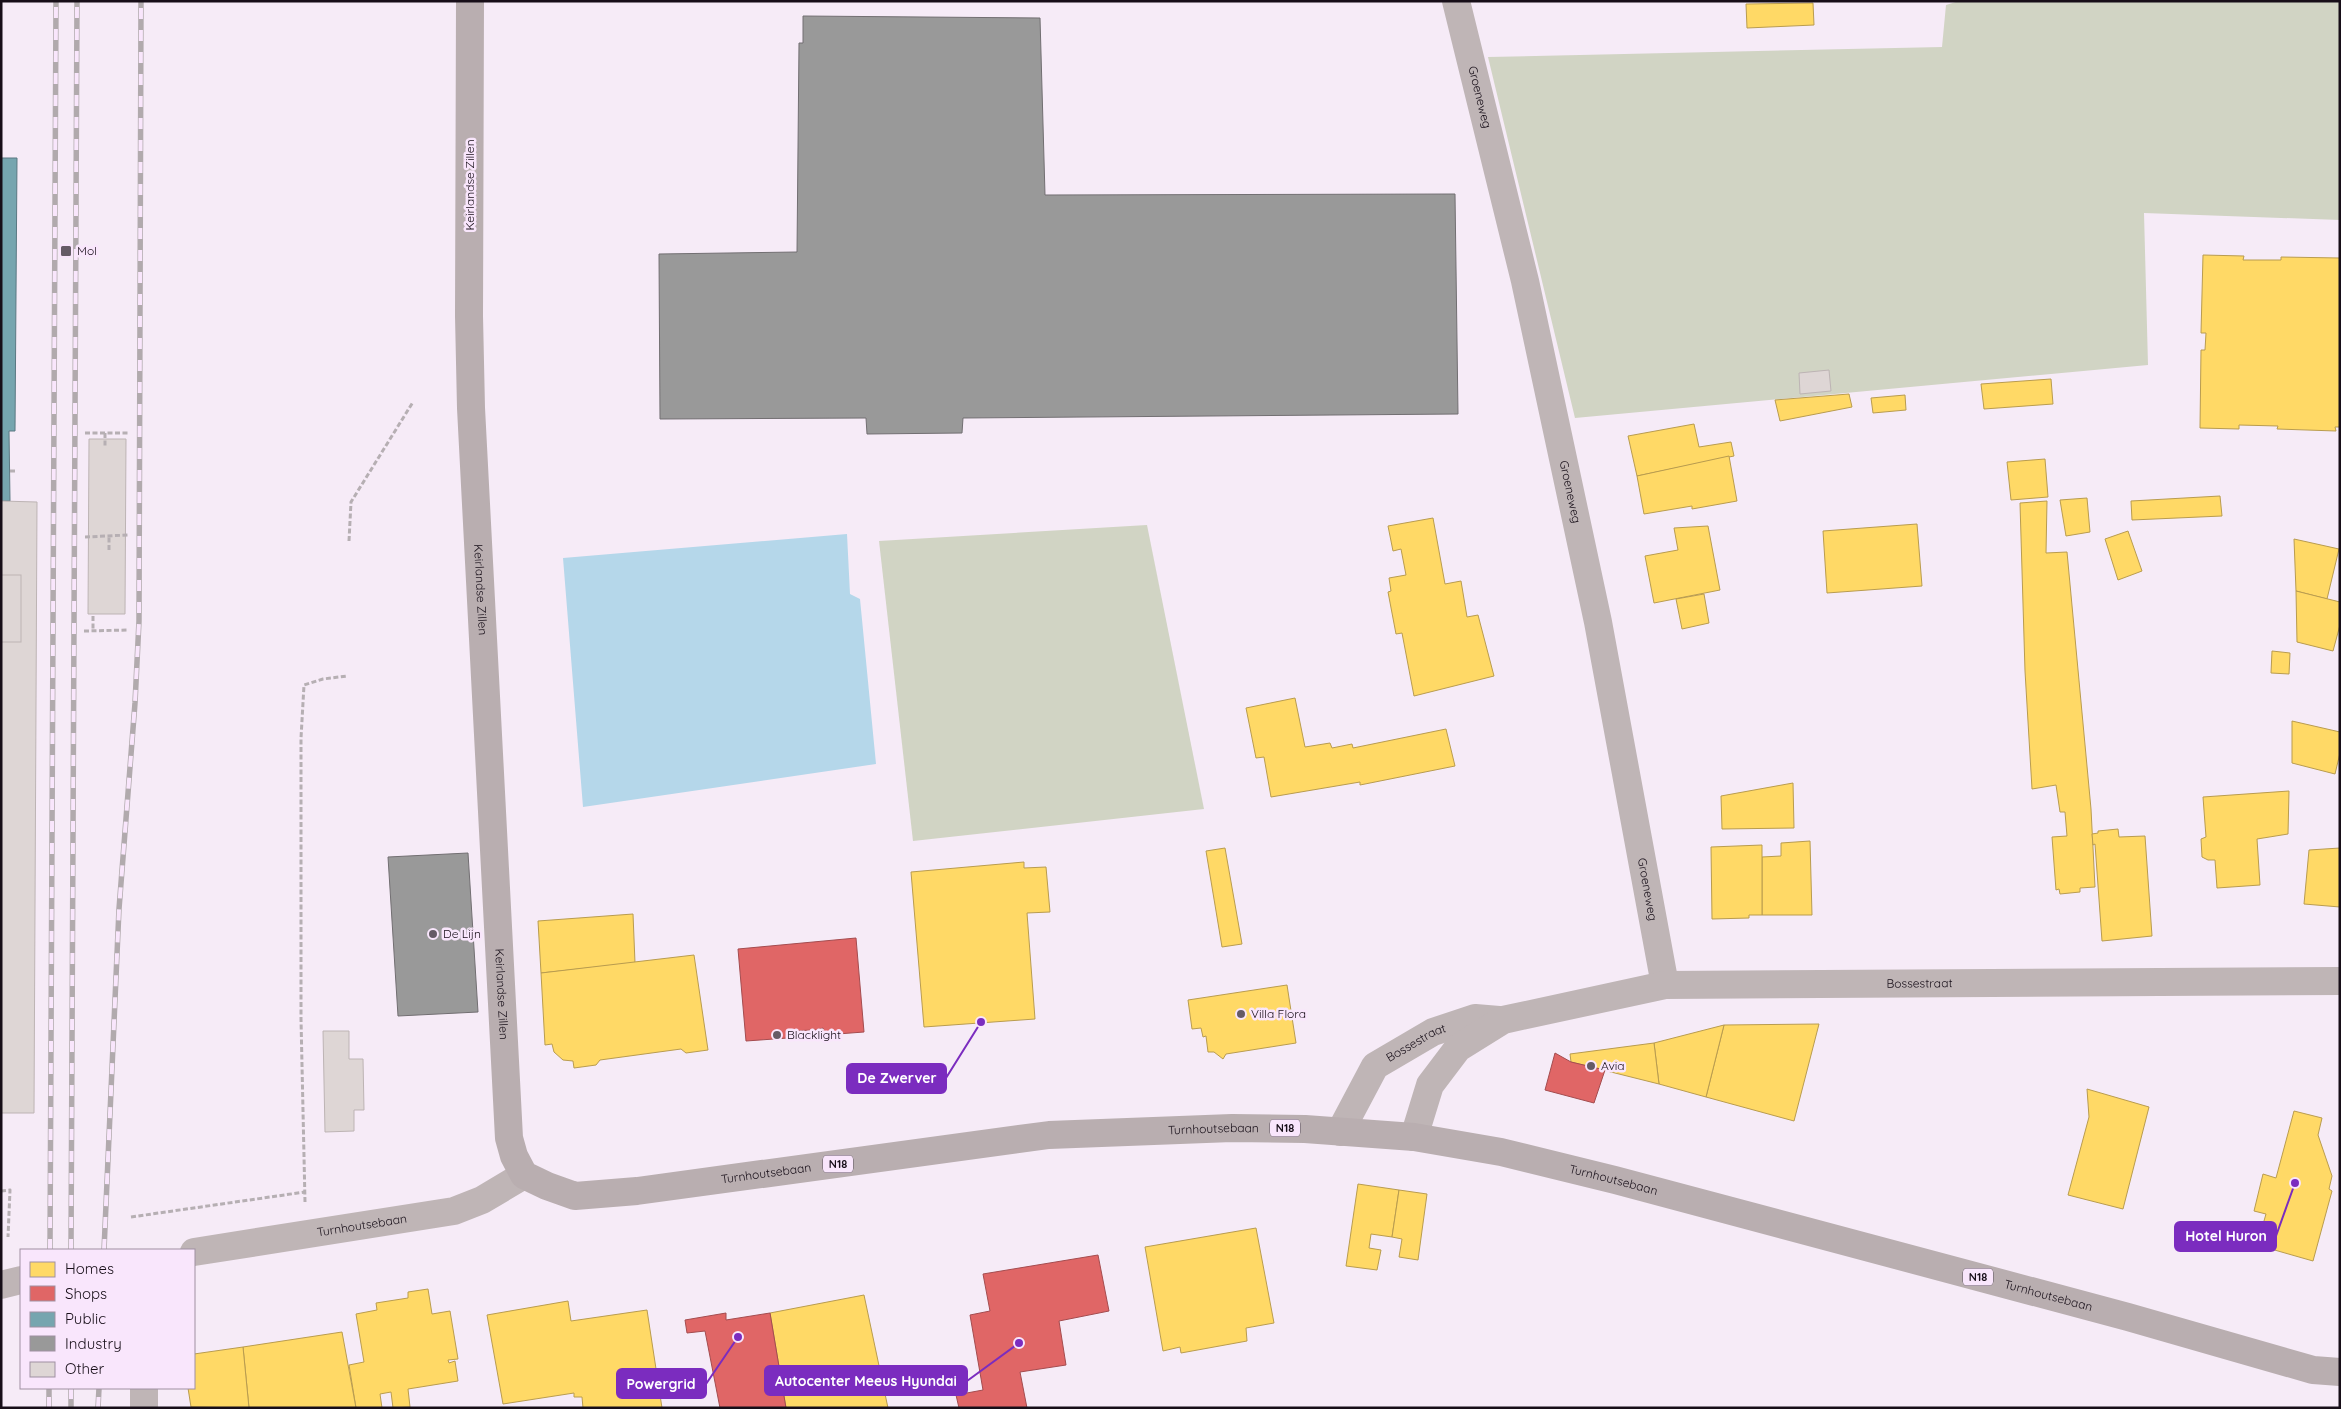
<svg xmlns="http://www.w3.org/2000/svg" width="2341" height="1409" font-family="Quicksand,sans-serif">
	<rect width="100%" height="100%" fill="#f6ebf7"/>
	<g fill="#d1d4c4">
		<path d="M1959,1H2340V220L2144,213L2148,365L1575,418L1488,57L1942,47L1946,5Z"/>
		<path d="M1147,525L1204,809L913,841L879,541Z"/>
	</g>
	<path fill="#b5d7ea" d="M847,534L850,594L860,599L876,764L583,807L563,558Z"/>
	<g fill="#ffd966" stroke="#b99c4f">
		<path d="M1813,3L1814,25L1747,28L1746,4Z"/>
		<path d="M2203,255L2244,256L2243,260H2281V257L2340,258V427H2335L2336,431L2277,429L2278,426L2239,425V429L2200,428L2201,350H2205L2206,333H2201Z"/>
		<path d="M2051,379L2053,404L1984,409L1981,384Z"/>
		<path d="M1849,394L1852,407L1780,421L1775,400Z"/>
		<path d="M1905,395L1906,410L1873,413L1871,398Z"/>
		<path d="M1694,424L1699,447L1731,442L1734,456L1637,476L1628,436Z"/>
		<path d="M1729,456L1737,501L1692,509V506L1644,514L1637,476Z"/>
		<path d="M2045,459L2048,497L2011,500L2007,462Z"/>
		<path d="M2220,496L2222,516L2132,520L2131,501Z"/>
		<path d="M2087,498L2090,532L2066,536L2060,500Z"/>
		<path d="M2047,501L2046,553L2067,552L2091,809L2095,887L2080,888V892L2060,894L2059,889L2056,890L2052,837L2067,836L2065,812H2060L2056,785L2032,789L2025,671L2020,503Z"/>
		<path d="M1433,518L1445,584L1461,581L1467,617L1478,615L1494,676L1414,696L1402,633L1396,634L1388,592L1391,591L1389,578L1406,575L1401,549L1393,551L1388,526Z"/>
		<path d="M1917,524L1922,586L1827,593L1823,531Z"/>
		<path d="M1708,526L1720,590L1654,603L1645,556L1678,550L1674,528Z"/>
		<path d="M2128,531L2142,571L2118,580L2105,539Z"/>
		<path d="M2294,539L2339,549L2327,599L2296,591Z"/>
		<path d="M2296,591L2340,602V625L2333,651L2297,642Z"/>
		<path d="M1704,594L1709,623L1682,629L1676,599Z"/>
		<path d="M2272,651L2290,653L2289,674L2271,673Z"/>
		<path d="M1295,698L1305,747L1330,743L1332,748L1352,744L1353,748L1446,729L1455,766L1360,785V782L1271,797L1264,757L1256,758L1246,708Z"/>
		<path d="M2292,721L2340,732V753L2335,774L2292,763Z"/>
		<path d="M1793,783L1794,828L1722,829L1721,796Z"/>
		<path d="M2289,791L2288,834L2257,839L2260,885L2217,888L2215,860H2208L2202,857L2201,839L2206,837L2203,797Z"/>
		<path d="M2118,829L2119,837L2145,836L2152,936L2102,941L2095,844L2093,845L2092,834L2098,833V831Z"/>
		<path d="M1810,841L1812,915H1762V857L1781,856V843Z"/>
		<path d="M1762,845V915H1749V918L1712,919L1711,847Z"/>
		<path d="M1225,848L1242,944L1222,947L1206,851Z"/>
		<path d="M2340,848V907L2304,904L2309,850Z"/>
		<path d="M1024,862V868L1046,867L1050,912L1027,913L1035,1019L924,1027L911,872Z"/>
		<path d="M633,914L635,963L541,973L538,921Z"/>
		<path d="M694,955L708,1050L686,1053L681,1049L600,1060L596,1065L574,1068L573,1061L563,1060L554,1052L552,1044L545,1045L541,973Z"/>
		<path d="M1287,985L1296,1043L1226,1054L1223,1059L1214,1052H1208L1206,1036L1203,1037L1201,1028L1192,1029L1188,1000Z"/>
		<path d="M1819,1024L1794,1121L1706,1097L1724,1025Z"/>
		<path d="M1724,1025L1706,1097L1659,1084L1654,1043Z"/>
		<path d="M1654,1043L1659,1084L1571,1062L1570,1054Z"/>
		<path d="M2087,1089L2149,1107L2123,1209L2068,1195L2089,1117Z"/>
		<path d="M2294,1111L2322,1118L2318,1135L2332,1176L2329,1189L2332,1191L2313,1261L2257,1245L2266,1214L2254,1211L2263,1174L2276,1178Z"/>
		<path d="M1358,1184L1399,1190L1392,1237L1371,1234L1369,1248L1381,1250L1377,1270L1346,1266Z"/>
		<path d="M1399,1190L1427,1194L1418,1260L1399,1257L1402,1239L1392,1237Z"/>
		<path d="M1256,1228L1274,1323L1246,1328L1247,1341L1181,1353L1180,1347L1163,1351L1145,1247Z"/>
		<path d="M428,1289L432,1314L450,1311L458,1359L448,1360L449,1363L455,1361L458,1381L408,1389L410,1407L393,1408L391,1392L380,1394L382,1408H356L349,1365L364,1362L356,1314L377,1310L376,1303L408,1298V1292Z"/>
		<path d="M864,1295L888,1408H786L770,1313Z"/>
		<path d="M568,1301L571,1321L647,1310L662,1408H583L582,1397H574V1393L503,1404L487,1315Z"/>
		<path d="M342,1332L356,1408H249L243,1347Z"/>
		<path d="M243,1347L249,1408L191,1407L188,1388H194V1354Z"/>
	</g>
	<g fill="#e06666" stroke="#a44c4f">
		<path d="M856,938L864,1032L824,1035L823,1028L816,1030L787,1031L788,1038L746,1041L738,949Z"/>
		<path d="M1555,1053L1571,1062L1605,1070L1594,1103L1545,1090Z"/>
		<path d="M1098,1255L1109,1311L1059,1321L1066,1365L1020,1372L1027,1408H959L956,1395L983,1390L970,1315L990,1311L983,1274Z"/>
		<path d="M726,1313V1320L770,1313L786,1408H720L705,1331L687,1333L685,1320Z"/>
	</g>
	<path fill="#76a5af" stroke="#5a7882" d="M1,158H17L15,431H9L10,501H1Z"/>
	<g fill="#999" stroke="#726f72">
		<path d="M803,16L1040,18L1045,195L1455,194L1458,414L963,418L962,433L867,434L866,418L660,419L659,254L797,252L799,43H803Z"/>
		<path d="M468,853L478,1012L398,1016L388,857Z"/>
	</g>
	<g fill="#ded6d5" stroke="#bdb4b4">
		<path d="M1829,370L1831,391L1800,394L1799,373Z"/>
		<path d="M89,439H126L125,614H88Z"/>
		<path d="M1,501L37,502L34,1113H1Z"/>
		<rect x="1" y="575" width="20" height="67"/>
		<path d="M323,1031H349V1059H363L364,1110H354V1131L325,1132Z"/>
	</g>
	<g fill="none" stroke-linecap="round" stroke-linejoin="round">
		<g stroke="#b6afb3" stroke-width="3" stroke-dasharray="5 2.5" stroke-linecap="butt">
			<path d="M85,433H129"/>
			<path d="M105,433V446"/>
			<path d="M10,471H15"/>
			<path d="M85,537L128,535"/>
			<path d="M349,541L351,502L413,402"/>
			<path d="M109,550V536"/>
			<path d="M93,616V631"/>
			<path d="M84,631L128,630"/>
			<path d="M1,1191L10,1190L8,1237"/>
			<path d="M305,1202L301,1019V738L304,685L323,679L347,676"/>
			<path d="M131,1217L305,1192"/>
		</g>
		<g stroke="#bfb5b6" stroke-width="28">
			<path id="s1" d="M1456,1L1525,281L1598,622L1665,985"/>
			<path id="s2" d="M1340,1132L1375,1066L1433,1032L1475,1018L1499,1020"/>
			<path id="s3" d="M1414,1137L1430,1085L1458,1048L1503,1020L1665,985L2340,981"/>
			<path d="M144,1408V1388"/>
		</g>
		<g stroke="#bfb5b6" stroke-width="28">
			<path id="s4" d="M194,1252L454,1211L482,1200L524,1175"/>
			<path d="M1,1285L21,1280"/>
		</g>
		<path stroke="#b9aeb0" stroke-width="28" id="s5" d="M470,1L469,316L471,408L509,1138L514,1156L524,1175L547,1186L575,1196L637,1191L1049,1135L1232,1128L1305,1129L1414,1137L1501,1152L1615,1180L2128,1317L2313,1370L2340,1372"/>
		<g stroke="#b1aaad" stroke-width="5.5">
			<g id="rail">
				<path d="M50,1250L56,1"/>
				<path d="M71,1250L77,1"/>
				<path d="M104,1250L119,909L135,703L139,621L141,1"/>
				<path d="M71,1388V1408"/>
				<path d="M49,1408V1388"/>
				<path d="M98,1408L99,1388"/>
			</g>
		</g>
		<use href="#rail" stroke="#f9e6fc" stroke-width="4" stroke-dasharray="11" stroke-linecap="butt"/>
	</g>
	<g fill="#655b66" stroke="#f9e6fc" stroke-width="2">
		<rect x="60" y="245" width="12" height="12" rx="2.5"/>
		<circle cx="433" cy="934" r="5"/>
		<circle cx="1241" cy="1014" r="5"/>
		<circle cx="777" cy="1035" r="5"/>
		<circle cx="1591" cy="1066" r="5"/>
	</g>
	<g text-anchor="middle" stroke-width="5" stroke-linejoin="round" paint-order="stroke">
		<g fill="#f9e6fc" stroke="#5b4f5c" stroke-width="1">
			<rect x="1270" y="1119.5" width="30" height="17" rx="4"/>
			<rect x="823" y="1155.5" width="30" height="17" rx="4"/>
			<rect x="1963" y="1268.5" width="30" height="17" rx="4"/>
		</g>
		<g font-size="11" font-weight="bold" fill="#170e18">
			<text x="1285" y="1132">N18</text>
			<text x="838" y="1168">N18</text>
			<text x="1978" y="1281">N18</text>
		</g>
		<g font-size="12" fill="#170e18" stroke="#f9e6fc">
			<text dy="4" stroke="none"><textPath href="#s1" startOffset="99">Groeneweg</textPath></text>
			<text transform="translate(470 185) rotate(-90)" y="4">Keirlandse Zillen</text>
			<text dy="4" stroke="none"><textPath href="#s1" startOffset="504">Groeneweg</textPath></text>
			<text dy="4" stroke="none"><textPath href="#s5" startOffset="589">Keirlandse Zillen</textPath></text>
			<text dy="4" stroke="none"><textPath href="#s1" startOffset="909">Groeneweg</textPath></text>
			<text dy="4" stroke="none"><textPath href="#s3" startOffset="574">Bossestraat</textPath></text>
			<text dy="4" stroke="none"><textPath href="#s5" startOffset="994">Keirlandse Zillen</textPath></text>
			<text dy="4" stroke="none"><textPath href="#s2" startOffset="122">Bossestraat</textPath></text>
			<text dy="4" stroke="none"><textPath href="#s5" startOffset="1876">Turnhoutsebaan</textPath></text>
			<text dy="4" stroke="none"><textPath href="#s5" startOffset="1426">Turnhoutsebaan</textPath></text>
			<text dy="4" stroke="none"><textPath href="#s5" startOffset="2281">Turnhoutsebaan</textPath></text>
			<text dy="4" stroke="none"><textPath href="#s4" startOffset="170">Turnhoutsebaan</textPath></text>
			<text dy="4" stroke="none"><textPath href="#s5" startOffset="2731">Turnhoutsebaan</textPath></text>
		</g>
		<g font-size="12" fill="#170e18" stroke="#f9e6fc" text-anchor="start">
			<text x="77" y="255">Mol</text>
			<text x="443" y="938">De Lijn</text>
			<text x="1251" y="1018">Villa Flora</text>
			<text x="787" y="1039">Blacklight</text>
			<text x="1601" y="1070">Avia</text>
		</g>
	</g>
	<path fill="none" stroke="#7b2cbf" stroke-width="2" d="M981 1022L946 1078M2295 1183L2276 1236M1019 1343L967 1381M738 1337L706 1384"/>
	<g fill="#7b2cbf" stroke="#f9e6fc" stroke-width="2">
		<circle cx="981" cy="1022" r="5"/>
		<circle cx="2295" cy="1183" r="5"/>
		<circle cx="1019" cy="1343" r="5"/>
		<circle cx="738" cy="1337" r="5"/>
	</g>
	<g fill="#7b2cbf" stroke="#7b2cbf" stroke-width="2">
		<rect x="847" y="1064" width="99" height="29" rx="5"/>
		<rect x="2175" y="1222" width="101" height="29" rx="5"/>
		<rect x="765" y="1366" width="202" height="29" rx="5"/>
		<rect x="617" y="1369" width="89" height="29" rx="5"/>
	</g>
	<g font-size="14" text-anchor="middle" font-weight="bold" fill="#fff">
		<text x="897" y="1083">De Zwerver</text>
		<text x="2226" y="1241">Hotel Huron</text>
		<text x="866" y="1386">Autocenter Meeus Hyundai</text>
		<text x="661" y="1389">Powergrid</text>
	</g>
	<rect width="2341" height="1409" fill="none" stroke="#170e18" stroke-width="5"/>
	<rect x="20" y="1249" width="175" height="140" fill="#f9e6fc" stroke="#9f90a1"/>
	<rect x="30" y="1262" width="25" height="15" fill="#ffd966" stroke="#9f90a1"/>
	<text x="65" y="1274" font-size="15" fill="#170e18">Homes</text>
	<rect x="30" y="1286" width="25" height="15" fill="#e06666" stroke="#9f90a1"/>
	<text x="65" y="1299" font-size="15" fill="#170e18">Shops</text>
	<rect x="30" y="1312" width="25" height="15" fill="#76a5af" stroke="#9f90a1"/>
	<text x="65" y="1324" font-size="15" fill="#170e18">Public</text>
	<rect x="30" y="1336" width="25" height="15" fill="#999999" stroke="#9f90a1"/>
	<text x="65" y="1349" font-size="15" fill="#170e18">Industry</text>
	<rect x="30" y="1362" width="25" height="15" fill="#ded6d5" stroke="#9f90a1"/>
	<text x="65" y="1374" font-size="15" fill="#170e18">Other</text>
</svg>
